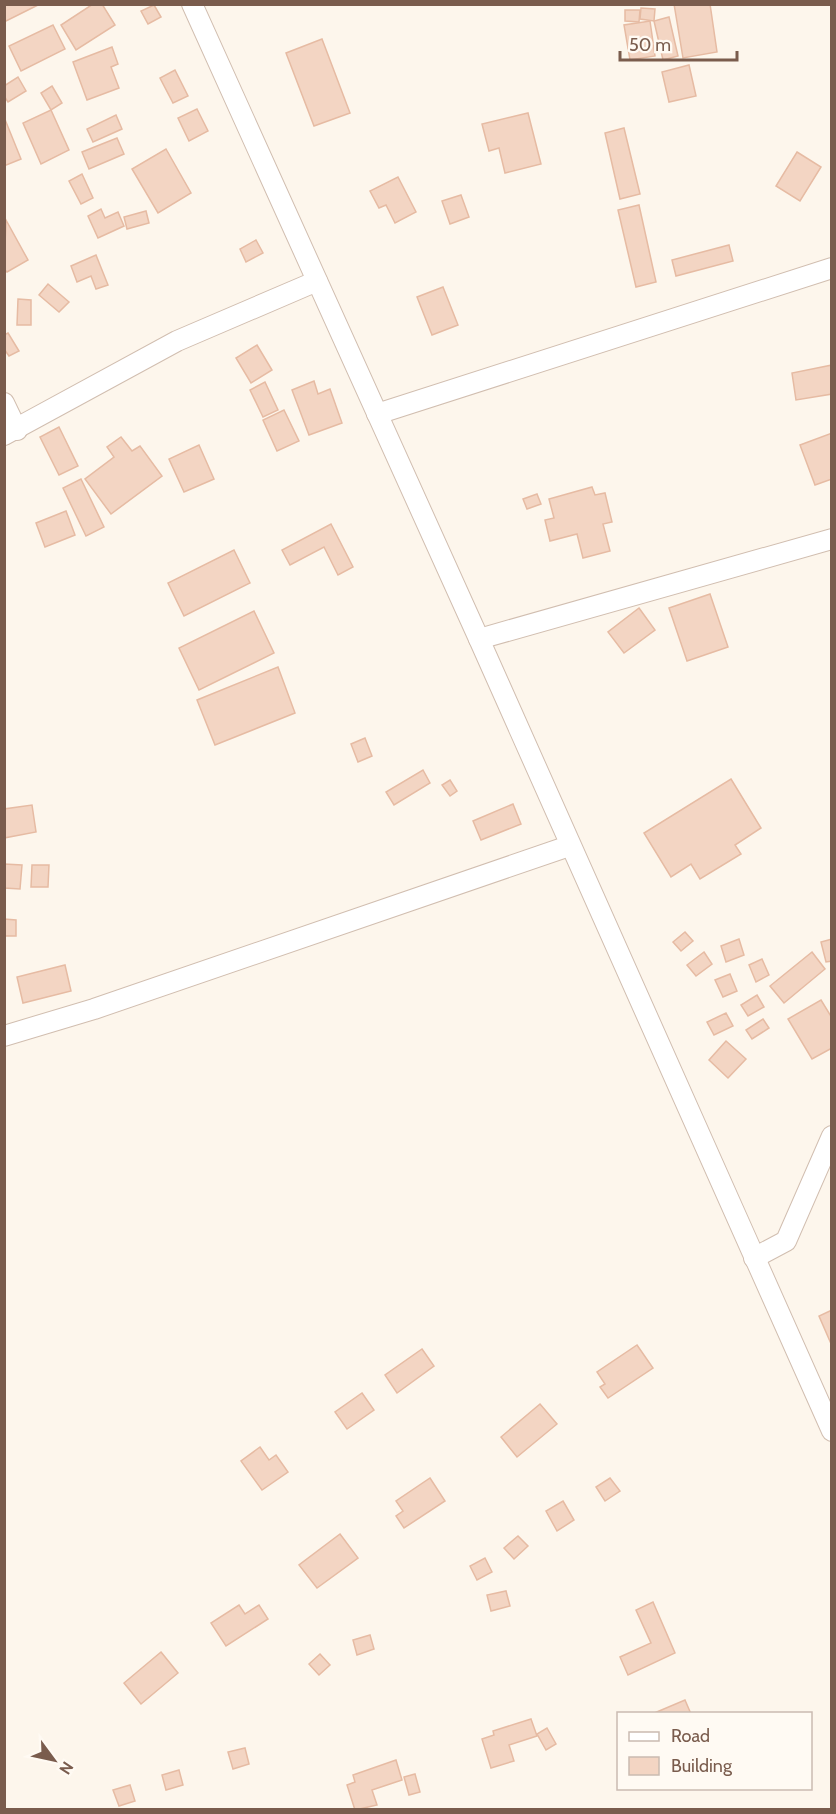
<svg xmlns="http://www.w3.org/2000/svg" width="836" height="1814" font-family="Cabin,sans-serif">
	<rect width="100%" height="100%" fill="#fdf6ec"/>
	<g fill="#f3d5c3" stroke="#e6bba3" stroke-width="1.5">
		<path d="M4,4H40L4,22Z"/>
		<path d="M93,4H102L115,25L76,50L61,25Z"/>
		<path d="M674,4H710L717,52L683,58Z"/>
		<path d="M154,5L161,17L148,24L141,11Z"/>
		<path d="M641,8L655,9L654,21L640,19Z"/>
		<path d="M625,10H640L639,22L625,21Z"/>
		<path d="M669,17L678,56L663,60L654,21Z"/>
		<path d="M650,21L655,56L630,60L624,25Z"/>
		<path d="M53,25L65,49L21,71L9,46Z"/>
		<path d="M322,39L350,113L314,126L286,53Z"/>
		<path d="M112,47L118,64L111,67L119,88L87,100L73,62Z"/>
		<path d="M689,65L696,96L669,102L662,72Z"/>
		<path d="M175,70L188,96L173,103L160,78Z"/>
		<path d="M18,77L26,91L8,102L4,96V86Z"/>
		<path d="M52,86L62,103L51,110L41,93Z"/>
		<path d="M197,109L208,131L189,141L178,118Z"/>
		<path d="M51,110L69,150L41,164L23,123Z"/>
		<path d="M528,113L541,164L505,173L499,148L489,151L482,124Z"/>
		<path d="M116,115L122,129L93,142L87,129Z"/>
		<path d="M4,117L21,159L4,166Z"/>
		<path d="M624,128L640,194L620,199L605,133Z"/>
		<path d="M117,138L124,154L89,169L82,152Z"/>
		<path d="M166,149L191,193L158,213L132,169Z"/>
		<path d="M797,152L821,167L800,201L776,186Z"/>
		<path d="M82,174L93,198L81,204L69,181Z"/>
		<path d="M398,177L416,212L395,223L386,205L379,208L370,191Z"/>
		<path d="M461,195L469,217L450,224L442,201Z"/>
		<path d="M639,205L656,282L636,287L618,210Z"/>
		<path d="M101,209L105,218L118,212L124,226L98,238L88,216Z"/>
		<path d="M146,211L149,223L127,229L124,217Z"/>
		<path d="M6,220L28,260L7,272L4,269Z"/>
		<path d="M256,240L263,253L246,262L240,249Z"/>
		<path d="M729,245L733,261L676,276L672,260Z"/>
		<path d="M96,255L108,285L96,289L91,276L77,282L71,266Z"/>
		<path d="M48,284L69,302L59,312L39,295Z"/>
		<path d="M443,287L458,325L432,335L417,297Z"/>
		<path d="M18,299L31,300V325H17Z"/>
		<path d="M8,333L19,351L9,356L4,349V335Z"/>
		<path d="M257,345L272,370L251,383L236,358Z"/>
		<path d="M832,365V394L796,400L792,373Z"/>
		<path d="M314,381L318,394L330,389L342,423L309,435L292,390Z"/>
		<path d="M265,382L278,410L263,417L250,390Z"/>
		<path d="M284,410L299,441L277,451L263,420Z"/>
		<path d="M59,427L78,466L59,475L40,437Z"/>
		<path d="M832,433V479L815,485L800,445Z"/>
		<path d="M121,437L132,451L140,446L162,476L111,514L85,479L114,457L107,447Z"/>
		<path d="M199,445L214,479L184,492L169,459Z"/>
		<path d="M81,479L104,527L86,536L63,488Z"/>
		<path d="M592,487L595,495L605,493L612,522L603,524L610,551L583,558L577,534L550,541L545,520L554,518L549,499Z"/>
		<path d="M537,494L541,504L527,509L523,499Z"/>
		<path d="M66,511L75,535L45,547L36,523Z"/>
		<path d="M331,524L353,567L338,575L324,547L290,565L282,550Z"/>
		<path d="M234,550L250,583L184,616L168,583Z"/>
		<path d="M710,594L728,647L687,661L669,608Z"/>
		<path d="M639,608L655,630L624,653L608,632Z"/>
		<path d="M254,611L274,653L199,690L179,648Z"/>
		<path d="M278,667L295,713L215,745L197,700Z"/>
		<path d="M365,738L372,756L358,762L351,744Z"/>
		<path d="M423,770L430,783L394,805L386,792Z"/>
		<path d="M731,779L761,828L735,845L741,854L700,879L691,864L671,877L644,833Z"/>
		<path d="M450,780L457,791L450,796L442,785Z"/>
		<path d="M513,804L521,824L481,840L473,821Z"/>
		<path d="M32,805L36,832L4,838V809Z"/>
		<path d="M4,864L22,865L20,889L4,888Z"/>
		<path d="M32,865H49L48,887H31Z"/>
		<path d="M4,919L16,920V936H4Z"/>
		<path d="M685,932L693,941L681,951L673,942Z"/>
		<path d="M739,939L744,955L726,962L721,946Z"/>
		<path d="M832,939V961L826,962L821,942Z"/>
		<path d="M704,952L712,964L696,976L687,965Z"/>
		<path d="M812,952L825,969L784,1003L770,986Z"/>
		<path d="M762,959L769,975L756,982L749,965Z"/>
		<path d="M65,965L71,991L23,1003L17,977Z"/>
		<path d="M730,974L737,991L723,997L715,980Z"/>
		<path d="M757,995L764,1007L748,1016L741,1005Z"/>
		<path d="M821,1000L832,1018V1048L812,1059L788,1019Z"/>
		<path d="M726,1013L733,1026L714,1035L707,1022Z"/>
		<path d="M763,1019L769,1028L752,1039L746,1030Z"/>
		<path d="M726,1041L746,1059L728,1078L709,1060Z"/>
		<path d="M832,1310V1346L819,1316Z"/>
		<path d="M637,1345L653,1368L608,1398L600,1387L605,1384L597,1372Z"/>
		<path d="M422,1349L434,1366L397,1393L385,1375Z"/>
		<path d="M362,1393L374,1410L347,1429L335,1412Z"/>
		<path d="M540,1404L557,1424L517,1457L501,1437Z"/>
		<path d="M260,1447L269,1460L276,1455L288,1472L262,1490L241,1461Z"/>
		<path d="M430,1478L445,1501L404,1528L396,1516L403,1511L396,1501Z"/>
		<path d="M610,1478L620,1491L605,1501L596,1487Z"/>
		<path d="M563,1501L574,1520L557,1531L546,1511Z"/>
		<path d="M340,1534L358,1558L317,1588L299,1565Z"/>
		<path d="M518,1536L528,1546L514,1559L504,1548Z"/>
		<path d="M485,1558L492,1572L477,1580L470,1566Z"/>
		<path d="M506,1591L510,1606L491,1611L487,1595Z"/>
		<path d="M653,1602L675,1653L628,1675L620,1657L651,1643L636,1610Z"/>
		<path d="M239,1605L245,1614L259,1605L268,1619L226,1646L211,1623Z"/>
		<path d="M370,1635L374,1649L357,1655L353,1640Z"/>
		<path d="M161,1652L178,1673L141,1704L124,1683Z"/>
		<path d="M320,1654L330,1665L319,1675L309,1664Z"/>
		<path d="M685,1700L691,1714H652Z"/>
		<path d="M531,1719L537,1736L509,1745L514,1761L491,1768L482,1739L494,1735L493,1731Z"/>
		<path d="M547,1728L556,1744L546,1750L537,1734Z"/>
		<path d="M245,1748L249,1764L233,1769L228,1752Z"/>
		<path d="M396,1760L402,1780L372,1790L377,1805L355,1810L347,1785L355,1782L353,1775Z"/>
		<path d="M179,1770L183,1785L166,1790L162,1775Z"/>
		<path d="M415,1774L420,1792L409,1795L404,1777Z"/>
		<path d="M130,1785L135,1801L119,1806L113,1790Z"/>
	</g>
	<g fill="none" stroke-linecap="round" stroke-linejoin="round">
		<g stroke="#d1beb0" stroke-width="22">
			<g id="minor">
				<path d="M192,4L479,639L832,1431"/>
				<path d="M4,403L17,430"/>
				<path d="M377,414L832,268"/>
				<path d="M4,435L177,341L317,281"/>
				<path d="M479,639L832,539"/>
				<path d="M4,1036L94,1009L569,846"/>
				<path d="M754,1258L786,1241L832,1136"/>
			</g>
		</g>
		<use href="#minor" stroke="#fff" stroke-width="20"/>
	</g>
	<rect width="836" height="1814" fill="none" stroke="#7a5c4d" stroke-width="12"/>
	<rect x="617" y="1712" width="195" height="78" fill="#fffaf3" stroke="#cabbb1" stroke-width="1.5"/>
	<rect x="629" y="1732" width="30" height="9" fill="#ffffff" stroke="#cabbb1" stroke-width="1.5"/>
	<text x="671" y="1742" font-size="18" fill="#7a5c4d">Road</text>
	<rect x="629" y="1757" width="30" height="18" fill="#f3d5c3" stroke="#cabbb1" stroke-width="1.5"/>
	<text x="671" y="1772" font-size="18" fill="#7a5c4d">Building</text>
	<g transform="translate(54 1760) rotate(123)" stroke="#fffaf3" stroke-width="4.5" paint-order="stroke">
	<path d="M0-4.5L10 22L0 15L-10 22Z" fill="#7a5c4d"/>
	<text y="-9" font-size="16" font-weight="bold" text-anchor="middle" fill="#7a5c4d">N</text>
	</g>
	<path d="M620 51v9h117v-9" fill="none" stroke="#7a5c4d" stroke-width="3"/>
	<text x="629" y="51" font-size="18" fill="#7a5c4d" stroke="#fffaf3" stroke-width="4.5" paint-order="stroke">50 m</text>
</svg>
